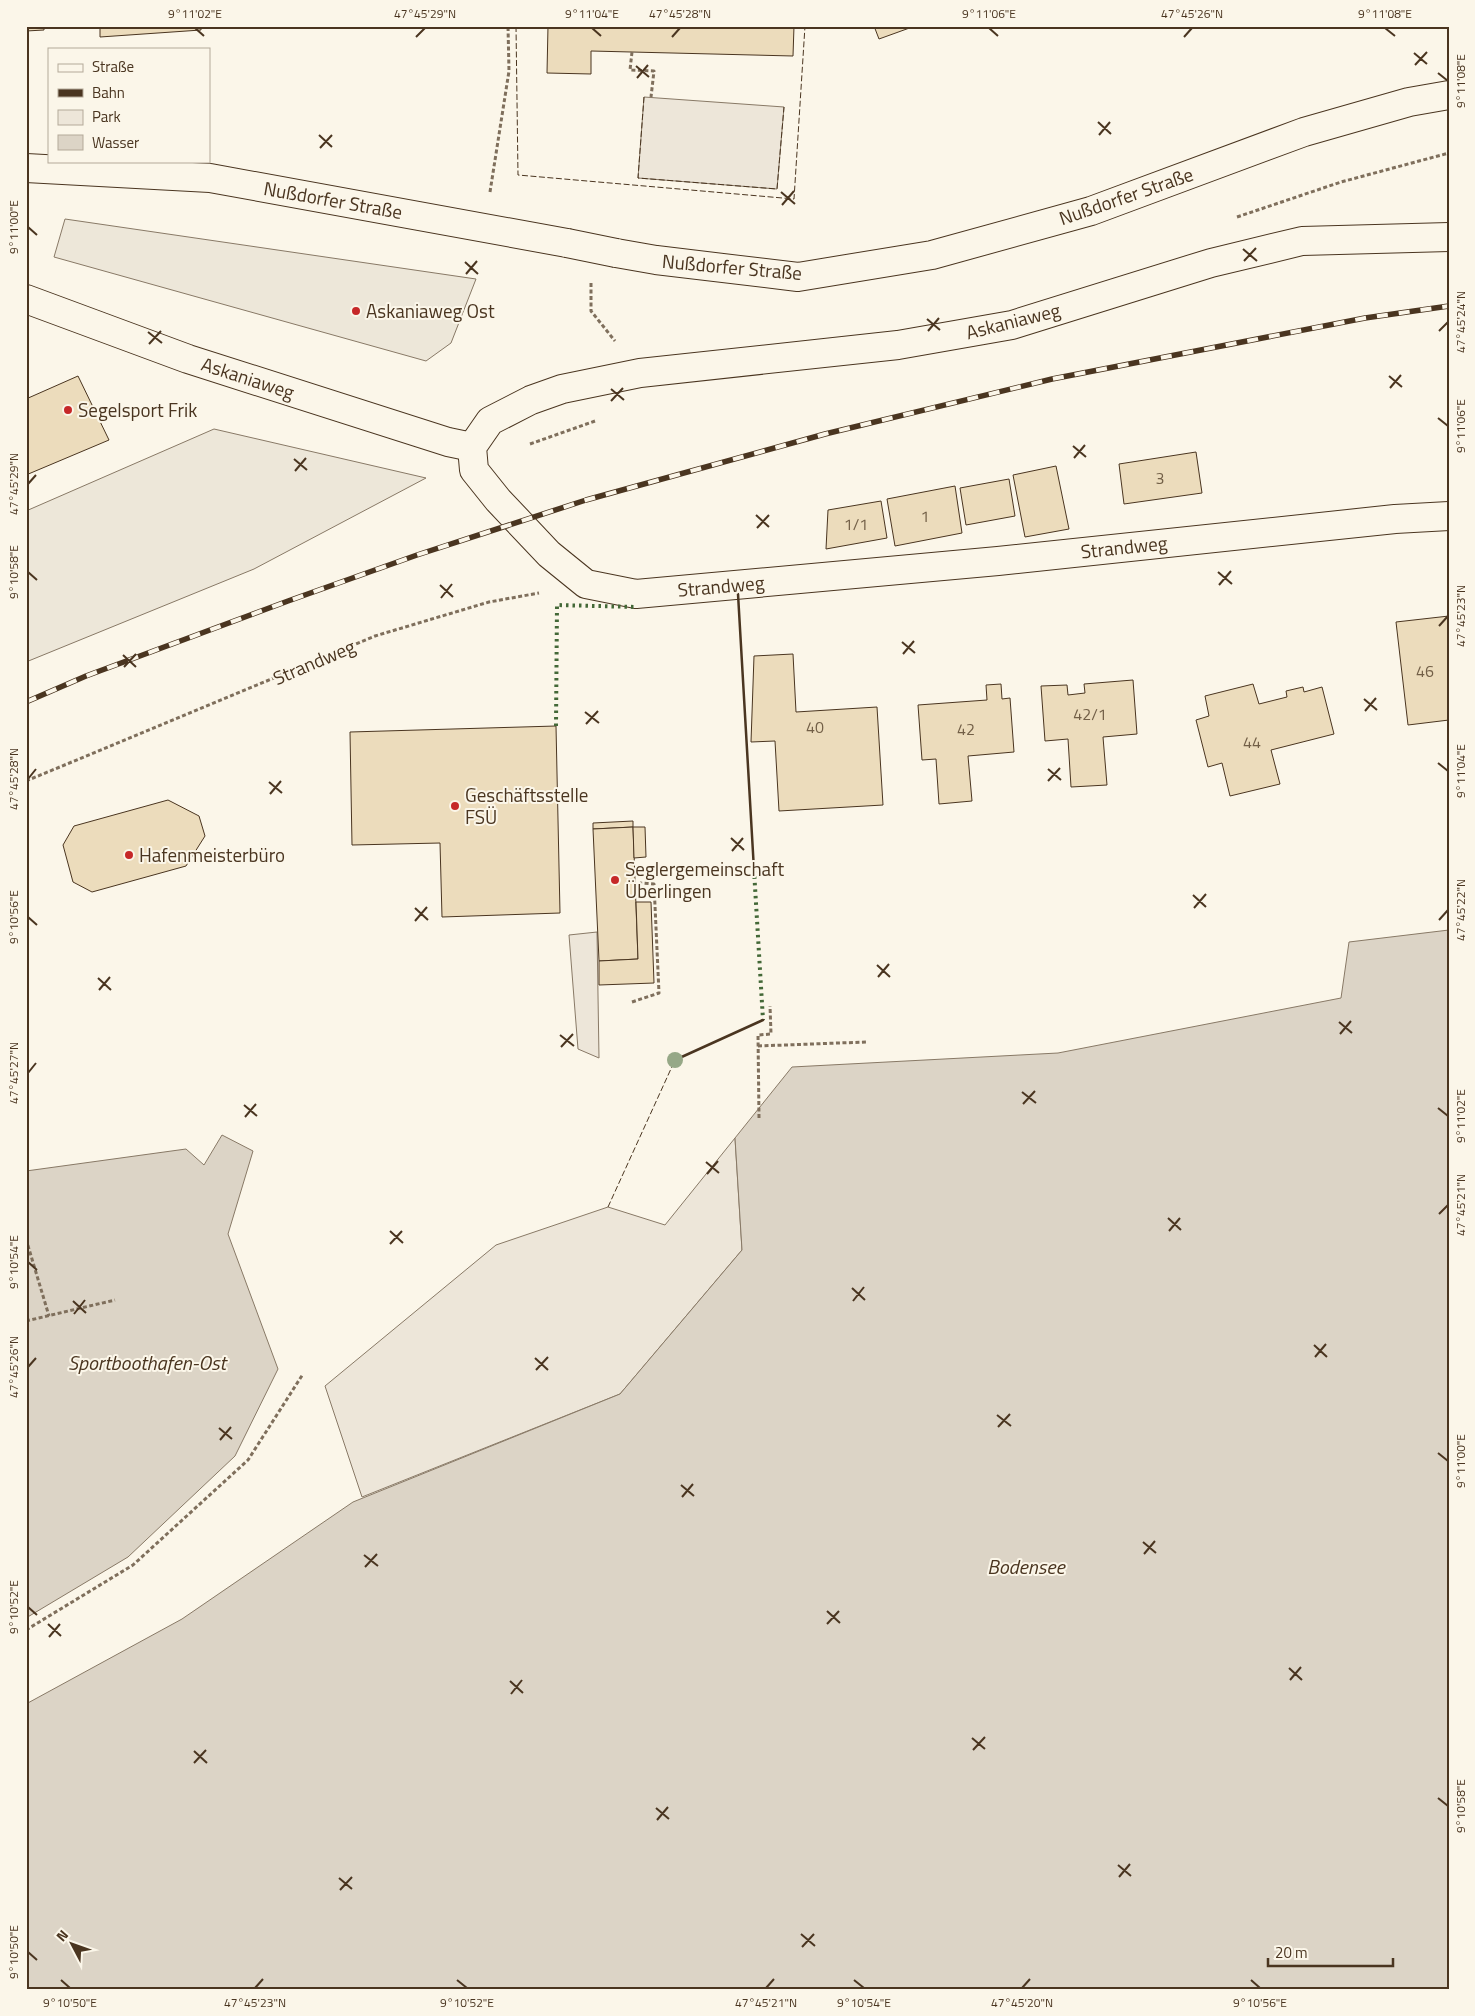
<svg xmlns="http://www.w3.org/2000/svg" width="1475" height="2016" font-family="'Titillium Web',sans-serif">
	<rect width="100%" height="100%" fill="#fbf6e9"/>
	<g fill="#ede6d9" stroke="#887966">
		<path d="M644,97L784,107L777,189L638,178Z"/>
		<path d="M597,932L599,1058L578,1049L569,935Z"/>
		<path d="M735,1138L742,1250L620,1394L362,1497L325,1386L496,1245L608,1207L665,1225Z"/>
	</g>
	<g fill="#ede7d9" stroke="#887966">
		<path d="M65,219L476,279L451,343L426,361L54,257Z"/>
		<path d="M214,429L426,478L254,569L26,662V511Z"/>
	</g>
	<g fill="#dcd4c6" stroke="#887966">
		<path d="M1449,930V1990H26V1704L182,1619L353,1502L620,1394L742,1250L735,1138L792,1067L1058,1053L1341,998L1349,942Z"/>
		<path d="M222,1135L253,1151L228,1234L278,1369L235,1456L128,1557L26,1618V1171L186,1149L204,1165Z"/>
	</g>
	<g fill="#ecdcbc" stroke="#4a3520">
		<path d="M26,26H44V30L26,31Z"/>
		<path d="M100,26H201V30L100,37Z"/>
		<path d="M548,26H794L793,56L591,51V74L547,73Z"/>
		<path d="M874,26H915L879,39Z"/>
		<path d="M78,376L109,440L26,475V399Z"/>
		<path d="M1196,452L1202,493L1124,504L1119,464Z"/>
		<path d="M1056,466L1069,529L1025,537L1013,475Z"/>
		<path d="M1009,479L1015,516L966,525L960,488Z"/>
		<path d="M955,486L962,533L895,546L887,499Z"/>
		<path d="M881,501L887,538L826,549L828,510Z"/>
		<path d="M1449,616V720L1408,725L1396,622Z"/>
		<path d="M793,654L796,712L877,707L883,805L779,811L775,741L751,742L754,656Z"/>
		<path d="M1133,680L1137,734L1103,737L1107,785L1071,787L1068,739L1045,741L1041,686L1067,685L1068,695L1085,693L1084,684Z"/>
		<path d="M1001,684L1002,699L1010,698L1014,752L968,756L972,801L939,804L936,759L922,760L918,705L987,700L986,685Z"/>
		<path d="M1253,684L1259,704L1287,697L1286,691L1303,687L1304,692L1322,687L1334,734L1271,750L1280,784L1230,796L1222,763L1208,767L1196,720L1209,716L1205,696Z"/>
		<path d="M556,726L560,913L442,917L440,843L352,845L350,732Z"/>
		<path d="M168,800L199,816L205,836L186,866L92,892L73,882L63,845L74,826Z"/>
		<path d="M633,821V827L593,829V823Z"/>
		<path d="M633,827L638,959L599,961L593,829Z"/>
		<path d="M633,827H645L646,857L634,858Z"/>
		<path d="M636,902H651L654,983L599,985V961L638,959Z"/>
	</g>
	<g fill="none" stroke-linecap="round" stroke-linejoin="round">
		<g stroke="#4a3520" stroke-width="30">
			<g id="street">
				<path d="M1449,237L1302,241L1211,263L1012,325L898,345L640,373L562,389L531,400L490,421L472,447L474,470L498,500L549,554L586,584L636,594L998,561L1395,519L1449,516"/>
				<path d="M26,299L188,359L448,442L472,447"/>
			</g>
		</g>
		<g stroke="#4a3520" stroke-width="30">
			<g id="secondary">
				<path d="M26,168L210,178L567,243"/>
				<path d="M616,253L656,260L798,277L932,255L1091,211L1304,132L1409,102L1449,95"/>
			</g>
		</g>
		<g stroke="#7f6f5c" stroke-width="3" stroke-dasharray="4 2.5" stroke-linecap="butt">
			<path d="M632,52L630,70L654,71L651,97"/>
			<path d="M490,192L509,71L508,26"/>
			<path d="M1237,217L1341,182L1449,153"/>
			<path d="M591,283V311L615,341"/>
			<path d="M530,444L595,421"/>
			<path d="M26,781L375,636L489,602L539,593"/>
			<path d="M632,1002L659,993L654,884L640,883"/>
			<path d="M758,1046L866,1042"/>
			<path d="M759,1118L758,1035L771,1034L770,1006"/>
			<path d="M26,1239L49,1316"/>
			<path d="M26,1321L115,1300"/>
			<path d="M26,1630L133,1565L248,1460L303,1374"/>
		</g>
		<use href="#street" stroke="#fbf6e9" stroke-width="28"/>
		<use href="#secondary" stroke="#fbf6e9" stroke-width="28"/>
		<g stroke="#4a3520" stroke-width="5.5">
			<path id="rail" d="M26,702L86,676L288,601L417,555L586,500L825,434L1052,379L1365,318L1449,306"/>
		</g>
		<use href="#rail" stroke="#fbf6e9" stroke-width="4" stroke-dasharray="11" stroke-linecap="butt"/>
		<g stroke="#4a3520" stroke-width="30" stroke-linecap="butt">
			<path id="secondary-bridge" d="M567,243L616,253"/>
		</g>
		<use href="#secondary-bridge" stroke="#fbf6e9" stroke-width="28"/>
		<g stroke="#436837" stroke-width="4" stroke-dasharray="2.5 4" stroke-linecap="butt">
			<path d="M556,726L557,605L636,607"/>
			<path d="M754,870L763,1020"/>
		</g>
		<g stroke="#4a3520" stroke-width="1" stroke-dasharray="6 2.5" stroke-linecap="butt">
			<path d="M516,26L518,175L794,199L805,26"/>
			<path d="M644,97L638,178L777,189L784,107"/>
			<path d="M608,1207L675,1060"/>
		</g>
		<g stroke="#4a3520" stroke-width="2.5">
			<path d="M738,594L754,870"/>
			<path d="M675,1060L763,1020"/>
		</g>
	</g>
	<circle fill="#96a887" cx="675" cy="1060" r="8"/>
	<path fill="none" stroke="#4a3520" stroke-width="2" d="M195,28L204,36M592,28L601,36M989,28L998,36M1385,28L1395,36M416,37L425,28M672,37L680,28M1184,37L1192,28M1414,53L1427,64M1415,65L1427,52M636,66L649,77M1438,73L1448,81M637,78L648,65M1098,122L1111,134M319,135L332,147M1099,135L1110,122M320,148L332,135M781,192L795,204M782,205L794,191M28,227L37,235M1243,249L1257,261M1244,261L1256,248M465,262L478,274M466,274L477,261M927,319L940,330M928,331L939,318M1439,331L1448,322M148,332L162,343M149,344L161,331M1389,376L1402,387M1390,388L1401,375M611,389L624,400M611,401L623,388M1438,418L1448,426M1073,446L1086,457M1074,458L1085,445M294,459L307,470M295,471L306,458M28,484L36,475M756,515L769,527M757,528L769,515M28,572L37,580M1218,572L1232,584M440,585L453,597M1219,585L1231,571M441,598L452,584M1439,626L1448,616M902,642L915,653M903,654L914,641M123,655L136,667M124,667L136,654M1364,699L1377,710M1365,711L1376,698M585,712L599,723M586,724L598,711M1438,763L1448,771M1048,769L1061,780M28,779L36,769M1048,781L1060,768M269,782L282,793M270,794L281,781M731,838L744,850M732,851L743,838M1193,895L1206,907M415,908L428,920M1194,908L1206,894M28,917L37,925M1439,920L1448,910M415,921L427,907M877,965L890,977M878,977L889,964M98,978L111,990M99,990L110,977M1339,1022L1352,1033M1340,1034L1351,1021M560,1035L574,1046M561,1047L573,1034M28,1073L36,1063M1022,1092L1036,1103M1023,1104L1035,1091M244,1105L257,1116M1438,1108L1448,1116M245,1117L256,1104M706,1162L719,1173M707,1174L718,1161M1439,1214L1448,1205M1168,1218L1181,1230M390,1231L403,1243M1169,1231L1180,1218M390,1244L402,1231M28,1262L37,1270M852,1288L865,1300M73,1301L86,1313M853,1301L864,1287M74,1314L85,1300M1314,1345L1327,1357M1315,1357L1326,1344M535,1358L548,1370M28,1367L36,1358M536,1370L548,1357M997,1415L1011,1426M998,1427L1010,1414M219,1428L232,1439M220,1440L231,1427M1438,1453L1448,1461M681,1485L694,1496M682,1497L693,1484M1143,1542L1156,1553M1144,1554L1155,1541M364,1555L378,1566M365,1567L377,1554M28,1607L37,1615M827,1611L840,1623M48,1624L61,1636M827,1624L839,1611M49,1637L60,1624M1289,1668L1302,1680M1290,1680L1301,1667M510,1681L523,1693M511,1694L522,1680M972,1738L985,1749M973,1750L985,1737M194,1751L207,1763M194,1763L206,1750M1438,1798L1448,1806M656,1808L669,1819M657,1820L668,1807M1118,1865L1131,1876M1119,1877L1130,1864M339,1878L352,1889M340,1890L352,1877M801,1934L815,1946M802,1947L814,1934M28,1952L37,1960M61,1980L70,1988M457,1980L467,1988M854,1980L864,1988M1251,1980L1260,1988M255,1988L263,1979M766,1988L774,1979M1022,1988L1030,1979"/>
	<g fill="#c62828" stroke="#fbf6e9" stroke-width="2">
		<circle cx="356" cy="311" r="5"/>
		<circle cx="68" cy="410" r="5"/>
		<circle cx="455" cy="806" r="5"/>
		<circle cx="129" cy="855" r="5"/>
		<circle cx="615" cy="880" r="5"/>
	</g>
	<g text-anchor="middle" stroke-width="4" stroke-linejoin="round" paint-order="stroke">
		<g font-size="16" fill="#725f47">
			<text x="1160" y="484">3</text>
			<text x="925" y="522">1</text>
			<text x="856" y="530">1/1</text>
			<text x="1425" y="677">46</text>
			<text x="1090" y="720">42/1</text>
			<text x="815" y="733">40</text>
			<text x="966" y="735">42</text>
			<text x="1252" y="748">44</text>
		</g>
		<g font-size="19" fill="#4a3520" stroke="#fbf6e9">
			<text transform="translate(1126 196) rotate(-19)" y="7">Nußdorfer Straße</text>
			<text transform="translate(333 200) rotate(10)" y="7">Nußdorfer Straße</text>
			<text transform="translate(732 267) rotate(5)" y="7">Nußdorfer Straße</text>
			<text transform="translate(1013 321) rotate(-14)" y="7">Askaniaweg</text>
			<text transform="translate(248 378) rotate(18)" y="7">Askaniaweg</text>
			<text transform="translate(1124 547) rotate(-6)" y="7">Strandweg</text>
			<text transform="translate(721 586) rotate(-5)" y="7">Strandweg</text>
			<text transform="translate(314 662) rotate(-23)" y="7">Strandweg</text>
		</g>
		<g font-size="19" fill="#4a3520" stroke="#fbf6e9" text-anchor="start">
			<text x="366" y="318">Askaniaweg Ost</text>
			<text x="78" y="417">Segelsport Frik</text>
			<text x="465" y="802">Geschäftsstelle<tspan x="465" dy="22">FSÜ</tspan></text>
			<text x="139" y="862">Hafenmeisterbüro</text>
			<text x="625" y="876">Seglergemeinschaft<tspan x="625" dy="22">Überlingen</tspan></text>
		</g>
		<g font-size="20" font-style="italic" fill="#4a3520" stroke="#fbf6e9">
			<text x="147" y="1370">Sportboothafen-Ost</text>
			<text x="1026" y="1574">Bodensee</text>
		</g>
	</g>
	<rect width="1475" height="2016" fill="none" stroke="#fbf6e9" stroke-width="55"/>
	<rect x="48" y="48" width="162" height="115" fill="#fbf6e9" stroke="#b4a999"/>
	<rect x="58" y="64" width="25" height="8" fill="#fbf6e9" stroke="#b4a999"/>
	<text x="92" y="72" font-size="15" fill="#4a3520">Straße</text>
	<rect x="58" y="89" width="25" height="8" fill="#4a3520" stroke="#b4a999"/>
	<text x="92" y="98" font-size="15" fill="#4a3520">Bahn</text>
	<rect x="58" y="110" width="25" height="15" fill="#ede6d9" stroke="#b4a999"/>
	<text x="92" y="122" font-size="15" fill="#4a3520">Park</text>
	<rect x="58" y="135" width="25" height="15" fill="#dcd4c6" stroke="#b4a999"/>
	<text x="92" y="148" font-size="15" fill="#4a3520">Wasser</text>
	<g transform="translate(72 1944) rotate(311)" stroke="#fbf6e9" stroke-width="4" paint-order="stroke">
	<path d="M0-4L9 19L0 12L-9 19Z" fill="#4a3520"/>
	<text y="-8" font-size="14" font-weight="bold" text-anchor="middle" fill="#4a3520">N</text>
	</g>
	<path d="M1268 1958v8h125v-8" fill="none" stroke="#4a3520" stroke-width="2.5"/>
	<text x="1275" y="1958" font-size="15" fill="#4a3520" stroke="#fbf6e9" stroke-width="4" paint-order="stroke">20 m</text>
	<rect x="28" y="28" width="1420" height="1960" fill="none" stroke="#4a3520" stroke-width="2"/>
	<g font-size="12" text-anchor="middle" fill="#4a3520">
		<text x="195" y="18">9°11'02"E</text>
		<text x="425" y="18">47°45'29"N</text>
		<text x="592" y="18">9°11'04"E</text>
		<text x="680" y="18">47°45'28"N</text>
		<text x="989" y="18">9°11'06"E</text>
		<text x="1192" y="18">47°45'26"N</text>
		<text x="1385" y="18">9°11'08"E</text>
		<text transform="translate(1461 81) rotate(-90)" y="4">9°11'08"E</text>
		<text transform="translate(14 227) rotate(-90)" y="4">9°11'00"E</text>
		<text transform="translate(1461 322) rotate(-90)" y="4">47°45'24"N</text>
		<text transform="translate(1461 426) rotate(-90)" y="4">9°11'06"E</text>
		<text transform="translate(14 484) rotate(-90)" y="4">47°45'29"N</text>
		<text transform="translate(14 572) rotate(-90)" y="4">9°10'58"E</text>
		<text transform="translate(1461 616) rotate(-90)" y="4">47°45'23"N</text>
		<text transform="translate(1461 771) rotate(-90)" y="4">9°11'04"E</text>
		<text transform="translate(14 779) rotate(-90)" y="4">47°45'28"N</text>
		<text transform="translate(1461 910) rotate(-90)" y="4">47°45'22"N</text>
		<text transform="translate(14 917) rotate(-90)" y="4">9°10'56"E</text>
		<text transform="translate(14 1073) rotate(-90)" y="4">47°45'27"N</text>
		<text transform="translate(1461 1116) rotate(-90)" y="4">9°11'02"E</text>
		<text transform="translate(1461 1205) rotate(-90)" y="4">47°45'21"N</text>
		<text transform="translate(14 1262) rotate(-90)" y="4">9°10'54"E</text>
		<text transform="translate(14 1367) rotate(-90)" y="4">47°45'26"N</text>
		<text transform="translate(1461 1461) rotate(-90)" y="4">9°11'00"E</text>
		<text transform="translate(14 1607) rotate(-90)" y="4">9°10'52"E</text>
		<text transform="translate(1461 1806) rotate(-90)" y="4">9°10'58"E</text>
		<text transform="translate(14 1952) rotate(-90)" y="4">9°10'50"E</text>
		<text x="70" y="2007">9°10'50"E</text>
		<text x="255" y="2007">47°45'23"N</text>
		<text x="467" y="2007">9°10'52"E</text>
		<text x="766" y="2007">47°45'21"N</text>
		<text x="864" y="2007">9°10'54"E</text>
		<text x="1022" y="2007">47°45'20"N</text>
		<text x="1260" y="2007">9°10'56"E</text>
	</g>
</svg>
